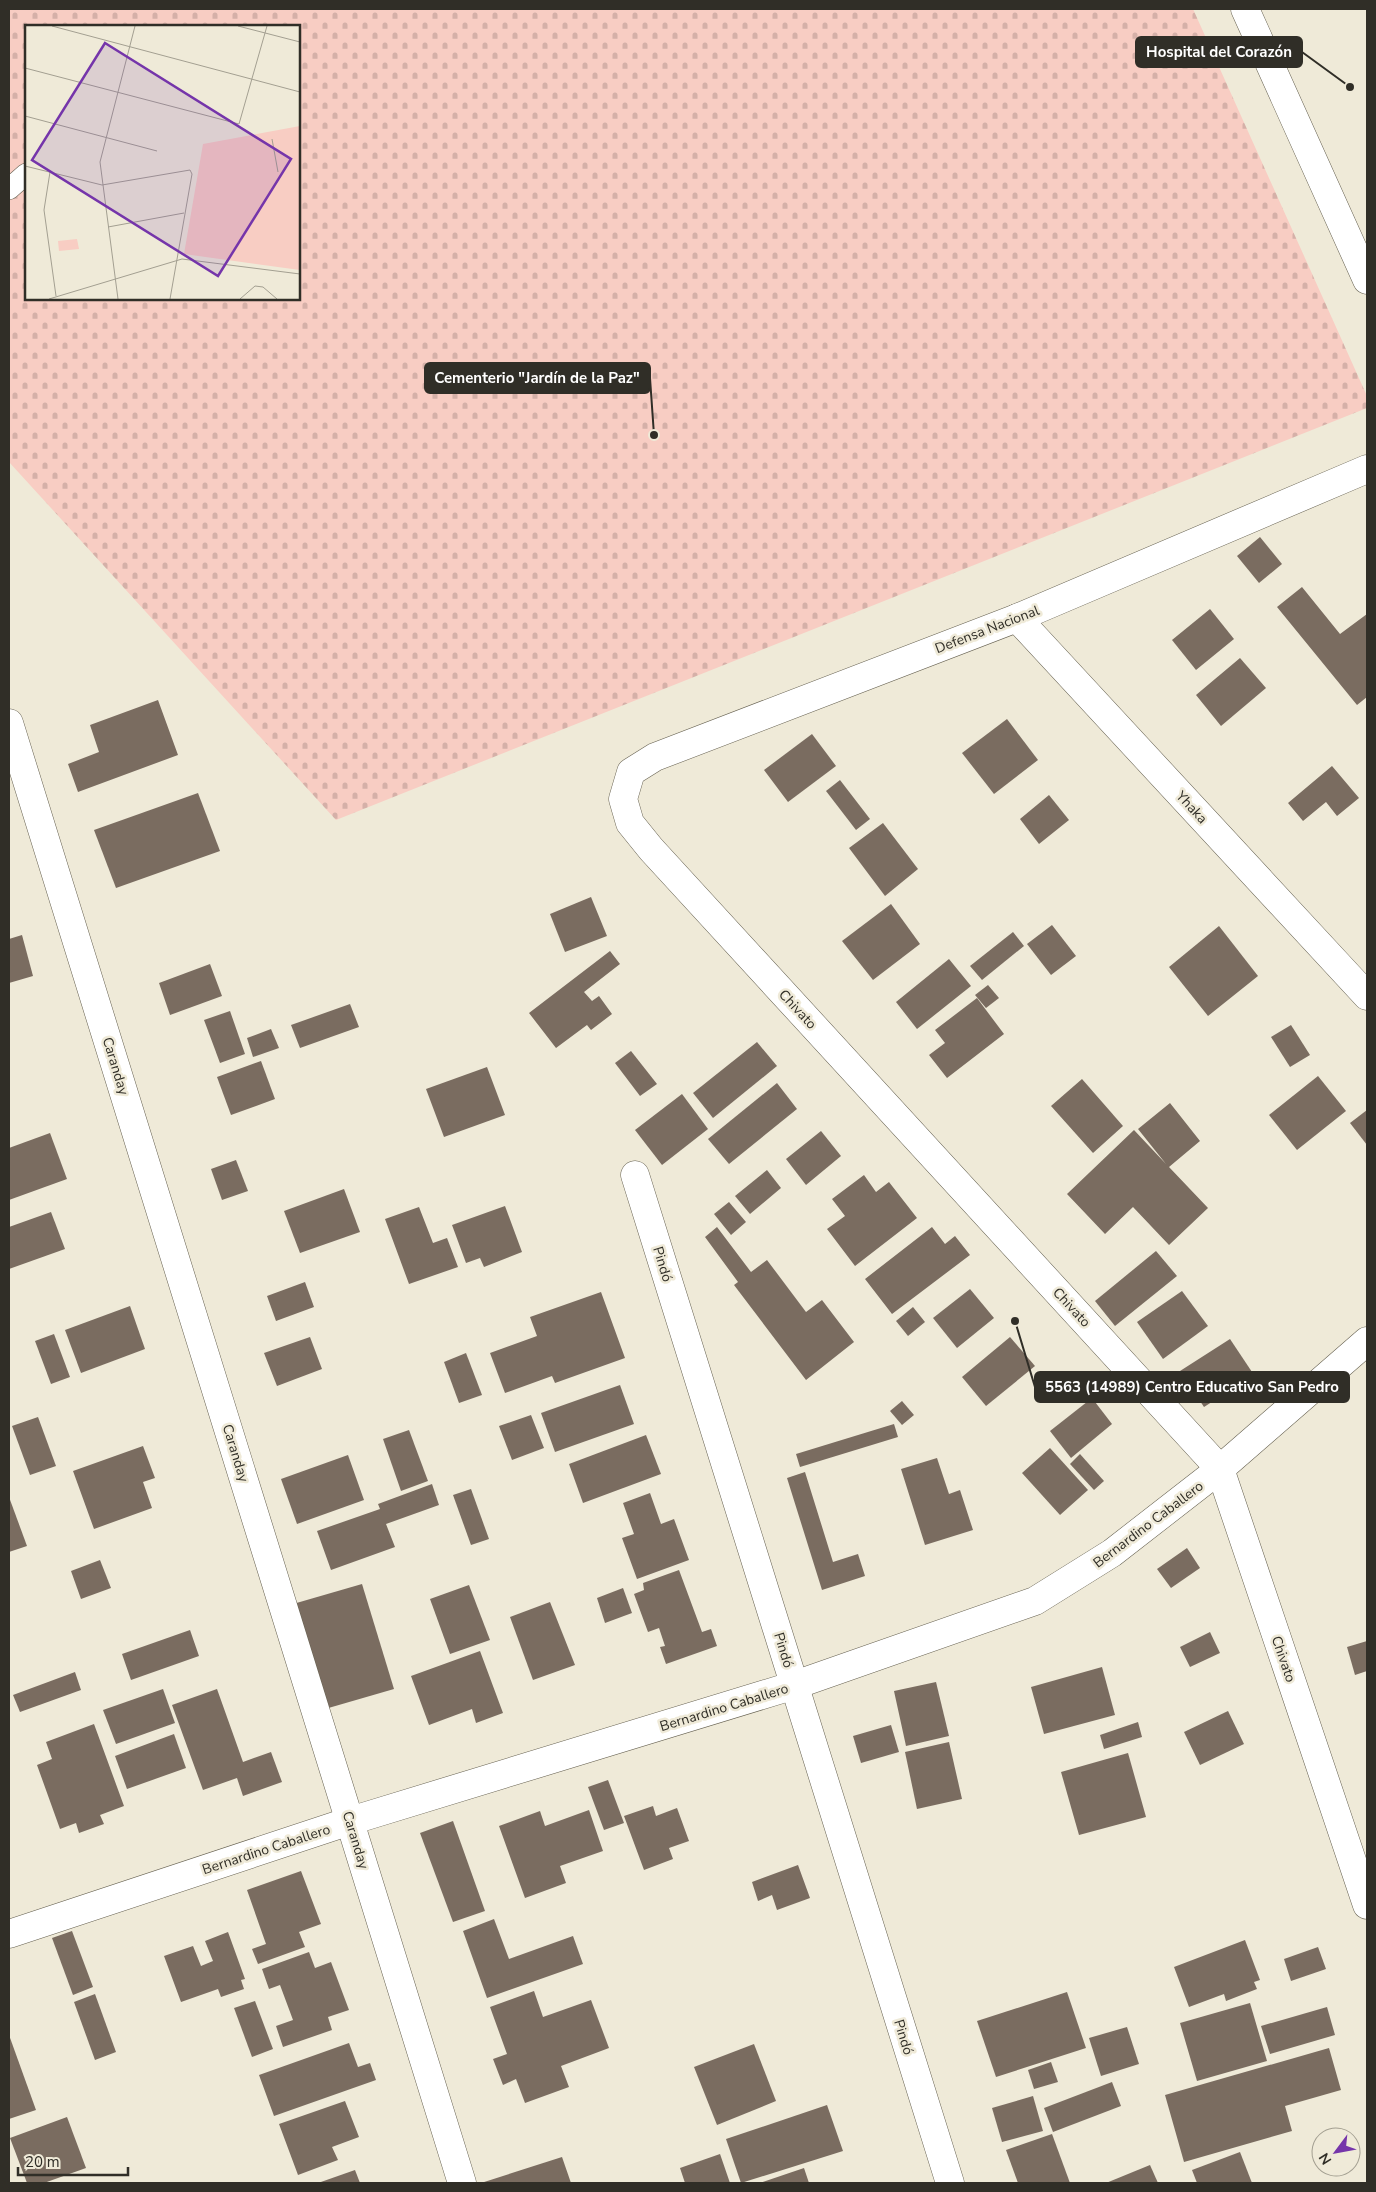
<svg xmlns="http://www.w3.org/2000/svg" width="1376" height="2192" font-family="'Nunito Sans',sans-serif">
	<defs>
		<pattern id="cemetery-stones" width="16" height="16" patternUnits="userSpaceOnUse" patternTransform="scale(1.25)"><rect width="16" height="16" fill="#f8cdc3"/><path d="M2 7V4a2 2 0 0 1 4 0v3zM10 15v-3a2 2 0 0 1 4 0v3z" fill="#d5b0a8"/></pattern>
	</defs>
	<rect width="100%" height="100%" fill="#efead8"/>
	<path fill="url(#cemetery-stones)" fill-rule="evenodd" d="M9,9H1193L1367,396V408L336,820L9,462ZM26,26H299V299H26Z"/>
	<g fill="#7a6c60">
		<path d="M1260,537L1282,564L1259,583L1237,556Z"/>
		<path d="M1302,587L1340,634L1367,614V697L1357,705L1277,607Z"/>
		<path d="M1210,609L1234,639L1196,670L1172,640Z"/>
		<path d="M1240,658L1266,688L1221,726L1196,695Z"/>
		<path d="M158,700L178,755L78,792L68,764L99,752L90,725Z"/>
		<path d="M1007,719L1038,760L994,794L962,753Z"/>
		<path d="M812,734L836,766L788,802L764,770Z"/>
		<path d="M1332,766L1359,798L1337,816L1326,802L1303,821L1288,803Z"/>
		<path d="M840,780L870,819L856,830L826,791Z"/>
		<path d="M198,793L220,851L116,888L94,830Z"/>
		<path d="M1049,795L1069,820L1039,844L1020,819Z"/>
		<path d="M883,823L918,869L885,896L849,848Z"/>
		<path d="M591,897L607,936L565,952L550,914Z"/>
		<path d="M891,904L920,944L873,980L842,941Z"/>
		<path d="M1052,925L1076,956L1051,975L1027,944Z"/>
		<path d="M1219,926L1258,976L1208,1016L1169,967Z"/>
		<path d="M1013,932L1024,946L982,980L970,966Z"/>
		<path d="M22,935L33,976L9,983V939Z"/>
		<path d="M610,951L620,964L584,992L592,1001L599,996L612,1014L591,1030L587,1025L556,1048L529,1013Z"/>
		<path d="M949,959L971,986L917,1029L896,1002Z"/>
		<path d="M210,964L222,996L170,1015L159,983Z"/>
		<path d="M988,985L999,998L986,1008L975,995Z"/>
		<path d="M977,998L1004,1034L947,1078L929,1055L945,1043L935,1030Z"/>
		<path d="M350,1004L359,1027L300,1048L291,1025Z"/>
		<path d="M230,1011L245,1054L220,1063L204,1020Z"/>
		<path d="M1291,1025L1310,1055L1290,1067L1271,1037Z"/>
		<path d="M271,1029L279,1048L253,1057L247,1038Z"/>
		<path d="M757,1042L777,1066L713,1118L693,1093Z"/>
		<path d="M631,1051L657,1084L640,1096L615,1063Z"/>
		<path d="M261,1061L275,1099L231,1115L217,1077Z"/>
		<path d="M487,1067L505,1115L444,1137L426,1089Z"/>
		<path d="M1318,1076L1346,1111L1297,1150L1269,1115Z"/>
		<path d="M1082,1079L1123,1126L1093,1153L1051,1106Z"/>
		<path d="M777,1083L797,1109L729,1164L708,1139Z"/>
		<path d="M682,1094L708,1129L662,1165L635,1130Z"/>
		<path d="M1170,1103L1200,1141L1169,1167L1208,1208L1169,1245L1133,1207L1105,1234L1067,1194L1134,1130L1166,1164L1138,1129Z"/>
		<path d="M1367,1110V1145L1350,1123Z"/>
		<path d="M821,1131L841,1156L806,1185L786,1159Z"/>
		<path d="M50,1133L67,1179L9,1200V1148Z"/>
		<path d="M236,1160L248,1191L222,1200L211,1169Z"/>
		<path d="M767,1170L781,1188L750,1214L735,1196Z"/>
		<path d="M864,1175L876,1192L889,1182L917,1218L855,1266L827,1229L845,1216L832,1199Z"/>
		<path d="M344,1189L360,1232L300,1253L284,1211Z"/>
		<path d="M729,1202L746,1222L731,1235L714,1214Z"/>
		<path d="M505,1206L522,1252L484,1267L480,1258L466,1263L452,1225Z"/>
		<path d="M419,1207L433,1243L447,1238L458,1267L409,1284L385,1219Z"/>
		<path d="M51,1212L65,1249L9,1269V1227Z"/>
		<path d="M717,1227L751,1272L767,1260L806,1312L822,1300L854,1342L806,1380L734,1285L738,1282L705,1237Z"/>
		<path d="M932,1227L945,1244L955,1236L970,1255L892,1314L865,1279Z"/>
		<path d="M1156,1251L1177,1276L1115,1326L1095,1301Z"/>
		<path d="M305,1282L314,1307L276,1321L267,1296Z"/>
		<path d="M970,1289L994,1318L957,1348L933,1318Z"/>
		<path d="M1182,1291L1208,1326L1163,1359L1137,1322Z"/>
		<path d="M601,1292L625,1358L555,1383L552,1376L505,1393L490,1353L537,1336L530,1317Z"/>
		<path d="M130,1306L145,1349L81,1373L65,1330Z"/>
		<path d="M913,1307L925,1322L908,1336L896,1321Z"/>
		<path d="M54,1334L70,1377L51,1384L35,1341Z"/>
		<path d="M310,1337L322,1369L277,1386L264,1353Z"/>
		<path d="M1010,1337L1035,1366L986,1406L962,1377Z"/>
		<path d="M1230,1339L1254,1375L1204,1407L1180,1371Z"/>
		<path d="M466,1353L482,1395L459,1403L444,1362Z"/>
		<path d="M620,1385L634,1424L555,1452L541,1413Z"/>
		<path d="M1092,1398L1112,1424L1071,1458L1050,1431Z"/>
		<path d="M902,1401L914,1415L902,1425L890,1411Z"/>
		<path d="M531,1415L544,1448L512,1460L499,1426Z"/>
		<path d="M38,1417L56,1466L30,1475L12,1426Z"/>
		<path d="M894,1424L898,1437L800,1467L796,1454Z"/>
		<path d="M409,1430L428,1481L401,1491L383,1439Z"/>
		<path d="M646,1435L661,1474L583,1503L569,1464Z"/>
		<path d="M143,1446L155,1478L143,1482L152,1508L94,1529L73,1471Z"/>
		<path d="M1050,1448L1088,1490L1060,1515L1022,1473Z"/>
		<path d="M1080,1454L1104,1481L1094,1490L1070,1464Z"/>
		<path d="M348,1455L364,1500L297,1524L281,1479Z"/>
		<path d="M937,1458L949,1494L960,1490L973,1530L925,1545L901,1469Z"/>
		<path d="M805,1472L833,1562L858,1554L865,1576L822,1590L787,1478Z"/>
		<path d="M432,1484L439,1505L386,1524L395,1547L331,1570L317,1531L380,1509L378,1504Z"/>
		<path d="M471,1489L489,1539L471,1545L453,1495Z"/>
		<path d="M650,1493L661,1524L674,1519L689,1560L637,1579L622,1538L634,1534L623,1503Z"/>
		<path d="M9,1497L27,1546L9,1552Z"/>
		<path d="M1187,1548L1200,1568L1171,1588L1157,1569Z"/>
		<path d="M100,1560L111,1588L81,1599L71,1571Z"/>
		<path d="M679,1570L702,1632L711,1629L717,1646L666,1664L660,1647L665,1646L659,1628L648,1632L634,1594L644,1590L643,1583Z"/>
		<path d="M362,1584L394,1689L325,1709L293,1604Z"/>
		<path d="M469,1585L490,1640L450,1654L430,1599Z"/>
		<path d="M623,1588L632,1613L605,1623L597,1598Z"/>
		<path d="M550,1602L575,1665L533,1680L510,1617Z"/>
		<path d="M190,1630L199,1656L131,1680L122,1654Z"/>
		<path d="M1210,1632L1220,1653L1190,1667L1180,1647Z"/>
		<path d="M1367,1641V1671L1355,1675L1347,1647Z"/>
		<path d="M480,1651L503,1713L476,1723L472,1709L429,1725L411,1676Z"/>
		<path d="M1102,1667L1115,1715L1044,1734L1031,1687Z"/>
		<path d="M75,1672L81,1690L20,1712L13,1695Z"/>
		<path d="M936,1682L949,1736L906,1746L894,1691Z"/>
		<path d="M163,1689L175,1723L116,1744L103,1710Z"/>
		<path d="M217,1689L243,1762L271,1752L282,1782L243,1796L237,1778L203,1790L172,1705Z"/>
		<path d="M1228,1711L1244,1744L1200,1765L1184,1732Z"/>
		<path d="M1138,1722L1142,1737L1104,1749L1100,1735Z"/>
		<path d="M94,1724L124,1806L100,1815L104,1824L79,1833L76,1823L60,1829L37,1765L52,1759L46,1742Z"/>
		<path d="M891,1725L899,1752L861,1763L853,1736Z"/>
		<path d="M174,1734L186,1768L127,1789L115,1756Z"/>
		<path d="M949,1742L962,1799L917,1809L905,1752Z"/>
		<path d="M1128,1753L1146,1817L1079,1835L1061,1772Z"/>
		<path d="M608,1780L624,1823L604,1830L588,1787Z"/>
		<path d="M653,1806L656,1816L677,1808L689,1841L669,1848L673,1859L644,1870L624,1816Z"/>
		<path d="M589,1810L603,1851L560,1866L566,1883L525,1898L499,1826L540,1811L545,1826Z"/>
		<path d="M453,1821L485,1911L453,1922L420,1833Z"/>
		<path d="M798,1865L810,1898L777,1910L772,1895L758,1901L752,1882Z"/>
		<path d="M301,1871L321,1924L299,1932L305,1947L258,1964L252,1949L266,1944L247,1890Z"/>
		<path d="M494,1919L509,1959L573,1936L583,1964L487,1998L463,1931Z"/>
		<path d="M72,1931L93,1987L73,1995L52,1938Z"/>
		<path d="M228,1932L245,1979L241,1980L244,1989L221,1997L218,1989L181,2002L164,1956L193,1946L201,1966L213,1961L205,1941Z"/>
		<path d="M1245,1940L1260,1980L1254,1982L1257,1989L1226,2001L1224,1994L1189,2007L1174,1967Z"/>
		<path d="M1318,1947L1326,1969L1291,1981L1284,1959Z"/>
		<path d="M309,1952L315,1968L331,1962L349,2010L328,2017L332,2030L283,2047L276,2026L293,2020L280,1985L269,1989L262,1969Z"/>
		<path d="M534,1991L543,2017L591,2000L609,2048L561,2066L569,2087L525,2103L516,2079L503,2085L493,2059L507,2054L490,2007Z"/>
		<path d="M1067,1992L1086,2048L996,2077L977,2021Z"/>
		<path d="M95,1994L116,2052L95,2060L74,2002Z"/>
		<path d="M255,2001L273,2049L252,2057L234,2008Z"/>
		<path d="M1250,2003L1267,2061L1197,2081L1180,2023Z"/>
		<path d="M1327,2007L1335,2035L1270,2054L1261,2026Z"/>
		<path d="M1127,2027L1139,2064L1101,2076L1089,2038Z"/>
		<path d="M9,2035L36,2110L9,2119Z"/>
		<path d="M349,2043L358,2067L370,2063L376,2080L274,2116L259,2075Z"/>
		<path d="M754,2044L776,2101L717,2125L694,2067Z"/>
		<path d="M1329,2048L1341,2090L1285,2106L1292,2131L1184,2162L1165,2095Z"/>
		<path d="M1051,2062L1058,2082L1034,2089L1028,2070Z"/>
		<path d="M1112,2082L1121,2106L1053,2132L1044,2108Z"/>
		<path d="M1033,2096L1043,2131L1002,2142L992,2108Z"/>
		<path d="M345,2101L359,2137L332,2147L338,2160L298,2175L279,2124Z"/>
		<path d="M827,2105L843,2151L741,2183L726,2139Z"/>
		<path d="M67,2117L86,2168L44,2183H27L10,2138Z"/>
		<path d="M1052,2134L1070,2183H1018L1006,2150Z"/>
		<path d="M1240,2152L1252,2183H1197L1192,2170Z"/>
		<path d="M720,2154L730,2183H685L680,2168Z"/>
		<path d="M562,2157L571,2183H481Z"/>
		<path d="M1150,2165L1158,2183H1106Z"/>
		<path d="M804,2168L809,2183H760Z"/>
		<path d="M355,2170L360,2183H318Z"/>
	</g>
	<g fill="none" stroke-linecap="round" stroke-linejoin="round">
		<g stroke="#666151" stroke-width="22">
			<path id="service" d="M9,189L26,174"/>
		</g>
		<g stroke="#666151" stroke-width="29">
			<g id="minor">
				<path d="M1367,469L1017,618L655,757L631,772L623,799L630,823L651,849L1220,1469L1367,1905"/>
				<path d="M1017,618L1367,996"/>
				<path d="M9,723L462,2183"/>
				<path d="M635,1175L950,2183"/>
				<path d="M9,1934L350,1821L795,1685L1035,1601L1112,1553L1220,1469L1367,1341"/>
			</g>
		</g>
		<g stroke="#666151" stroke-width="29">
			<path id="tertiary" d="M1245,9L1367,280"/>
		</g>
		<use href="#service" stroke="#fff" stroke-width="21"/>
		<use href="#minor" stroke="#fff" stroke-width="28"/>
		<use href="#tertiary" stroke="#fff" stroke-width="28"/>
	</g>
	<g text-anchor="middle" stroke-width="5" stroke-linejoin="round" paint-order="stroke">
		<g font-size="14" fill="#302e27" stroke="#efead8">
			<text transform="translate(987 629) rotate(-21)" y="5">Defensa Nacional</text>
			<text transform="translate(1192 807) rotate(47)" y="5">Yhaka</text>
			<text transform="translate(798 1009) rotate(47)" y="5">Chivato</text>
			<text transform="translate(116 1066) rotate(73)" y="5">Caranday</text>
			<text transform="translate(663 1264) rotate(73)" y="5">Pindó</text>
			<text transform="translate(1072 1307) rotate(47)" y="5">Chivato</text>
			<text transform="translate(236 1453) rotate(73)" y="5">Caranday</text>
			<text transform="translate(1148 1524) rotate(-37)" y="5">Bernardino Caballero</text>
			<text transform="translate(784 1650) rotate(73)" y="5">Pindó</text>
			<text transform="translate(1284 1659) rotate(71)" y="5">Chivato</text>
			<text transform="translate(724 1707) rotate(-17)" y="5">Bernardino Caballero</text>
			<text transform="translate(356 1840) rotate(73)" y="5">Caranday</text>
			<text transform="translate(266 1849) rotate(-18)" y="5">Bernardino Caballero</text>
			<text transform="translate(904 2037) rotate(73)" y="5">Pindó</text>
		</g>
	</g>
	<g transform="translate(25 25)">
		<rect width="275" height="275" fill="#efead8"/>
		<path d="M275,101V245L159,229L178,119Z" fill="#f8cdc3"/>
		<path d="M52,214L54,224L34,226L33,216Z" fill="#f8cdc3"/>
		<path fill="none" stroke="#a39f91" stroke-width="1" d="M27,1L275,67M213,1L275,17M0,43L214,99L242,1M0,91L132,126M247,114L253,147M0,141L77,160L165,145L167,149L145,274M25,147L19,185L31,271M83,202L159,188M24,274L157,234L275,249M93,274L75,137L110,1M215,274L230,261L238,262L252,274"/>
		<path fill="#7535aa" fill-opacity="0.15" stroke="#7535aa" stroke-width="2.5" d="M80,18L266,134L193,251L7,135Z"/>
		<rect width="275" height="275" fill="none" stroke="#302e27" stroke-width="2.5"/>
	</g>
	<path fill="none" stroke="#302e27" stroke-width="2" d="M1350 87L1302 52M654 435L650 378M1015 1321L1035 1387"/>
	<g fill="#302e27" stroke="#efead8" stroke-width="2">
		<circle cx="1350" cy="87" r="5"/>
		<circle cx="654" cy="435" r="5"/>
		<circle cx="1015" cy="1321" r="5"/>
	</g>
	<g fill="#302e27" stroke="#302e27" stroke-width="2">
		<rect x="1136" y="37" width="166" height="30" rx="5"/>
		<rect x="425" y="363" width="225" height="30" rx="5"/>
		<rect x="1035" y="1372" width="314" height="30" rx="5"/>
	</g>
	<g font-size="15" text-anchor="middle" font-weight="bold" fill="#fff">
		<text x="1219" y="57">Hospital del Corazón</text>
		<text x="537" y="383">Cementerio "Jardín de la Paz"</text>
		<text x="1192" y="1392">5563 (14989) Centro Educativo San Pedro</text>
	</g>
	<rect width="1376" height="2192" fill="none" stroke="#302e27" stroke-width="20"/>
	<g transform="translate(1336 2152) rotate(238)"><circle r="24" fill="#efead8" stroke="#a39f91"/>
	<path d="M0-4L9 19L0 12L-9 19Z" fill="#7535aa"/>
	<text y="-8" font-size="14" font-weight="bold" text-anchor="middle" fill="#302e27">N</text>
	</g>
	<path d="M18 2167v8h110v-8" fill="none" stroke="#302e27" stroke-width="2.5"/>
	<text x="25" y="2167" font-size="15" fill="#302e27" stroke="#efead8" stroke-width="4" paint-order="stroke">20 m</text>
</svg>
